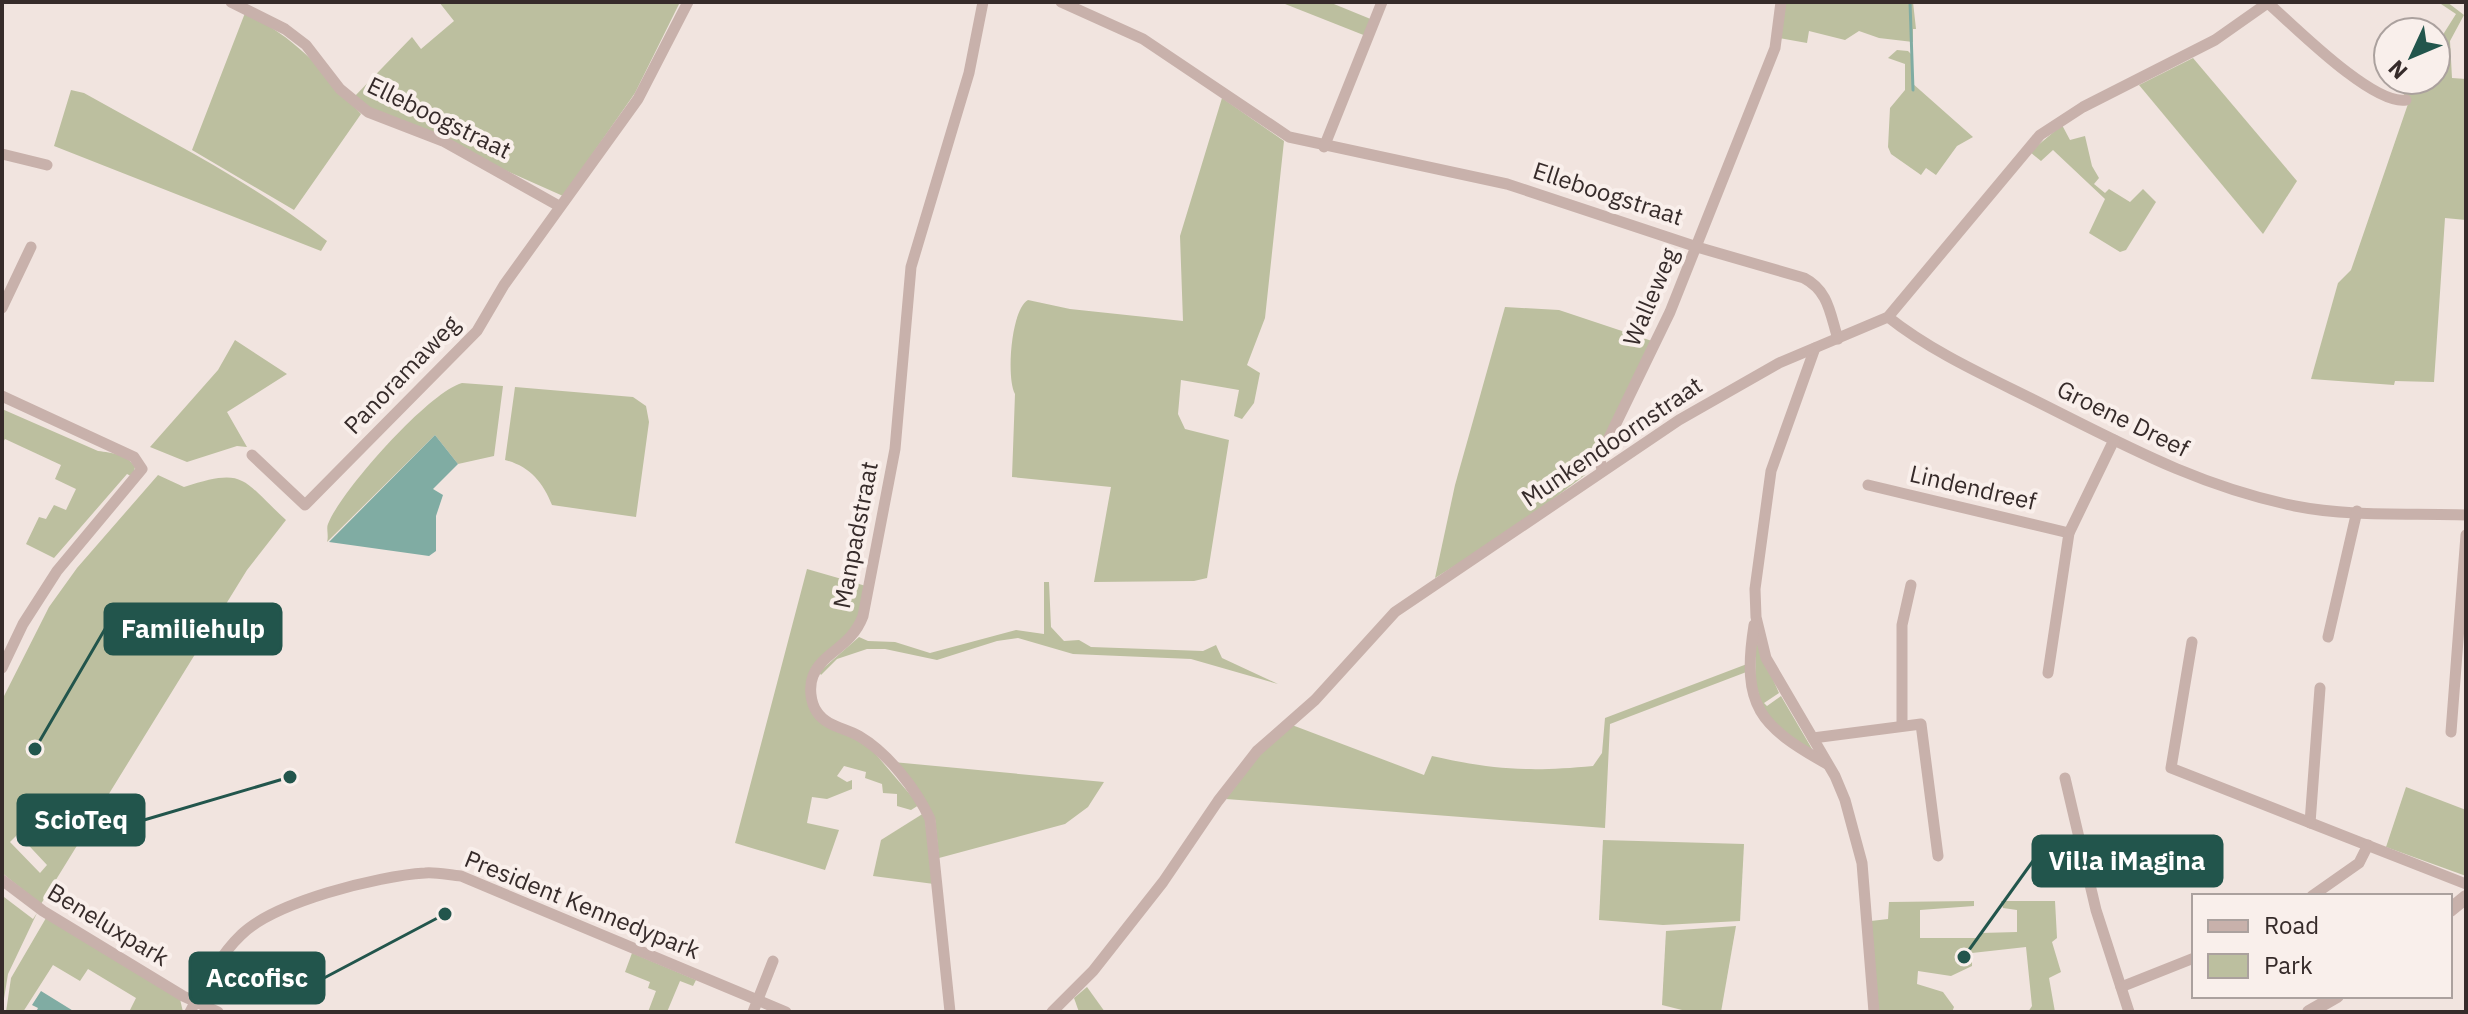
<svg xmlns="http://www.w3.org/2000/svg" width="2468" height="1014" font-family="'IBM Plex Sans',sans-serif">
	<rect width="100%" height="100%" fill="#f1e4df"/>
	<g fill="#bcbf9f" fill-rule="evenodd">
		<path d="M439,2H680L635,93L563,196L381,115L354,97L412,37L421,49L454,21Z"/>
		<path d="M1280,2H1329L1373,20L1366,36Z"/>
		<path d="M1785,2H1913L1916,29H1913V42L1879,38L1859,31L1845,40L1809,31L1807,43L1779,38Z"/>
		<path d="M2447,2L2464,15L2450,41L2452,78L2466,79V220L2445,218L2434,382L2395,381L2394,385L2311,379L2338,283L2351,270L2409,101L2402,97L2416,80H2436V73L2440,76L2445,71L2444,33L2456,14L2441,4Z"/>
		<path d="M245,13C300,40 321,70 361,114L294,210L192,150Z"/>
		<path d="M1897,50L1908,51L1912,55V83L1973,137L1957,146L1936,175L1926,168L1921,175L1891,154L1888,147L1890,108L1905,90V64L1888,58Z"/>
		<path d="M2193,58L2297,181L2263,234L2139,85Z"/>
		<path d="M71,90L84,93C167,140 253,182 327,241L321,251L54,146Z"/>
		<path d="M1222,98L1284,141L1265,318L1247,365L1260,373L1254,403L1242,419L1234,416L1239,390L1181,380L1178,414L1185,429L1229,440L1207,578L1194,581L1094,582L1111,487L1012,477L1015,394C1006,378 1011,309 1028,300L1070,309L1183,321L1180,236Z"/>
		<path d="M2062,125L2070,140L2085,136L2092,166L2099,178L2094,184L2105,193L2109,189L2130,202L2143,189L2156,202L2126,250L2120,252L2089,233L2105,199L2053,150L2041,161L2030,152Z"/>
		<path d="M1505,307L1559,310L1652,341L1585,475L1514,529L1435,578L1455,485Z"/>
		<path d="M235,340L287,374L227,412L247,447L237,446L187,462L150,447L218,370Z"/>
		<path d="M462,383L503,386L494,456L458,464L435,435L327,542C329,536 326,528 328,524C339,494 427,393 462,383Z"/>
		<path d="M515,387L633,397L646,406L649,422L636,517L552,505C543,482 529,466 505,460Z"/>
		<path d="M2,409L98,451C112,453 127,454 135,467L133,477L127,474L54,558L26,544L39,517L46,519L54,505L66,510L76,489L55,479L61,465L5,439L2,444Z"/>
		<path d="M158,475L184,487C246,467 241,479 286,520L247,570L41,904L2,873V700L49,607L77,568ZM18,834L47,865L40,873L10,842Z"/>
		<path d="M807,569L866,586L858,624L817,664L813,711L873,751L919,805L911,810L897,806V794L883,793L882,784L865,778L866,772L844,766L837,776L847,782L852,780V789L827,799L812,797L807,823L839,830L825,870L735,843Z"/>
		<path d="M1044,582H1049L1051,627L1064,641L1079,640L1091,647L1203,651L1216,645L1222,658L1278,684L1191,659L1073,654L1018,638L997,641L937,660L885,649H867L837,659L821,675L819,672L859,637L868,641L895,642L930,653L1016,630L1044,634Z"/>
		<path d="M1756,641L1779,693L1764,703L1767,706L1781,696L1815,754L1765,717L1755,681Z"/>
		<path d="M1747,664L1749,671L1610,724L1605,828L1226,799L1263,750L1292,725L1424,775L1432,756C1493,770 1531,772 1593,766L1602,753L1605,718Z"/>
		<path d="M893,762L1104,782L1088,807L1065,824L939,858L935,819Z"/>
		<path d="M2406,787L2466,810V876L2386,847Z"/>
		<path d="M924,813L934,884L873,876L881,840Z"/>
		<path d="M1603,840L1744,844L1740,921L1663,925L1599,920Z"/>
		<path d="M4,897L33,919L37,913L8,974L2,1011Z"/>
		<path d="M1974,901V906L1920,910V938H1980L1981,933L2017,932V910L2003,908L2001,901H2055L2057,938L2052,942L2061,972L2049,978L2055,1012H2028L2032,1006L2026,947L1972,953V966L1951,976L1918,971L1917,984L1943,992L1954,1007L1952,1012H1876L1871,921L1888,919L1889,902Z"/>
		<path d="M46,918L180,999L183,1012H129L136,998L88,969L80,981L53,965L23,1012H6L11,978Z"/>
		<path d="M1736,926L1721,1012H1690L1662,1005L1666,931Z"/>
		<path d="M632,953L696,980L693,986L680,981L667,1012H648L656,991L648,988L650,982L625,972Z"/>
		<path d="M1087,987L1105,1012H1079L1074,998Z"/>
	</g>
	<g fill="#80aca3">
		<path d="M435,435L458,464L433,489L443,495L436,516V551L429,556L329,542Z"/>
		<path d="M41,991L75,1012H36L38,1008L32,1005Z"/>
	</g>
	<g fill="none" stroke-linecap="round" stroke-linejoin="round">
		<path stroke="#80aca3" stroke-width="3" d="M1910,2L1913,90"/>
		<g stroke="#c8b1ab" stroke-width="11">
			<path d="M231,2L285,29L306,45L340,89L368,112L443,141L559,206"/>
			<path d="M1061,2L1143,39L1289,137L1507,184L1697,247L1804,278C1829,291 1830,314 1838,339"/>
			<path d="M2268,3C2293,25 2373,106 2406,100"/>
			<path d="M1324,147L1382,2"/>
			<path d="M2,154L47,165"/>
			<path d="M2,308L31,247"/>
			<path d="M1888,317C1932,352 1986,376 2036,401C2124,445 2198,486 2295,506C2350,517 2410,513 2466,515"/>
			<path d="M1815,348L1771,471L1755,589L1756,617L1766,658L1835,776L1845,800L1862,863L1874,1012"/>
			<path d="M2,396L134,457L142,469L57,571L23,624L2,668"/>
			<path d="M252,455L305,505L477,331L504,285L638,99L688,2"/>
			<path d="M1602,470L1600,460L1606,444L1670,312L1775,48L1781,2"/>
			<path d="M1868,485L2069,533"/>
			<path d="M1754,625C1741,707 1760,726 1827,764"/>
			<path d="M2328,637L2357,511"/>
			<path d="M2192,642L2171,768L2466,884"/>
			<path d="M2048,673L2069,533L2114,440"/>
			<path d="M1902,725V625L1911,585"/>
			<path d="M2451,732L2466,535"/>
			<path d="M1813,738L1921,724L1938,856"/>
			<path d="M2065,778L2096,910L2129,1012"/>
			<path d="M2310,823L2320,688"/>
			<path d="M2,880L43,911L183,996L218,1012"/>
			<path d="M2312,896L2359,863L2368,845"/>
			<path d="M2121,987L2194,958"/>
			<path d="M190,1012C204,986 219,956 241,935C274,902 377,876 425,873C436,872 449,875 461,876L786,1012"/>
			<path d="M753,1012L773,961"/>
			<path d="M950,1012L930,819C916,789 888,753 859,736C845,728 826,726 817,712C810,702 809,686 813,676C822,652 851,648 863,616L895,449L911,267L969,73L983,2"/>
			<path d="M1052,1012L1093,971L1163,882L1218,801L1257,751L1315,700L1395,612L1679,420L1779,363L1888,317L2040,135L2083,107L2215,40L2269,2"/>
		</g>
		<g stroke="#c8b1ab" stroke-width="14">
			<path d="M2450,910L2466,897"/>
			<path d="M2309,1012L2337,996"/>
		</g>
	</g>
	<g text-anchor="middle" stroke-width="8" stroke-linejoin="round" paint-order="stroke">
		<g font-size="24" fill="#362b2a" stroke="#f9efeb">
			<text transform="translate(439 118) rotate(26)" y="8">Elleboogstraat</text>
			<text transform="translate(1608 194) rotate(18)" y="8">Elleboogstraat</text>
			<text transform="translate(1651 297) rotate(-67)" y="8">Walleweg</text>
			<text transform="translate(402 375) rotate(-46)" y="8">Panoramaweg</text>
			<text transform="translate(2123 419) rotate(26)" y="8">Groene Dreef</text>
			<text transform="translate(1612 442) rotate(-34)" y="8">Munkendoornstraat</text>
			<text transform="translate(1973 488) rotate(13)" y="8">Lindendreef</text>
			<text transform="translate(856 535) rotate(-79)" y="8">Manpadstraat</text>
			<text transform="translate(582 905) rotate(22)" y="8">President Kennedypark</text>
			<text transform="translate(108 925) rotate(31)" y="8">Beneluxpark</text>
		</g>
	</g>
	<path fill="none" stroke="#22554c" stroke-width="3" d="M35 749L105 629M290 777L144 820M1964 957L2033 861M445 914L324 978"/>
	<g fill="#22554c" stroke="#f9efeb" stroke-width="3">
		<circle cx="35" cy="749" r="8"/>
		<circle cx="290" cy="777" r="8"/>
		<circle cx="1964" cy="957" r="8"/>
		<circle cx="445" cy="914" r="8"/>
	</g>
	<g fill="#22554c" stroke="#22554c" stroke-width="3">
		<rect x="105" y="604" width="176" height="50" rx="8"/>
		<rect x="18" y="795" width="126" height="50" rx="8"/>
		<rect x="2033" y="836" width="189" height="50" rx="8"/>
		<rect x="190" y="953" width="134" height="50" rx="8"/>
	</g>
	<g font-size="26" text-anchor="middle" font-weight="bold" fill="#fff">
		<text x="193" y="638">Familiehulp</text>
		<text x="81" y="829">ScioTeq</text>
		<text x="2127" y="870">Vil!a iMagina</text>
		<text x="257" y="987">Accofisc</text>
	</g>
	<rect width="2468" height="1014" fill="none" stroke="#362b2a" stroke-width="8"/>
	<rect x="2192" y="894" width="260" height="104" fill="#f9efeb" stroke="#aba19e" stroke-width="2"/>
	<rect x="2208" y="920" width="40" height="12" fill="#c8b1ab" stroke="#aba19e" stroke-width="2"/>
	<text x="2264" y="934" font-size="24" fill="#362b2a">Road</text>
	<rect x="2208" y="954" width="40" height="24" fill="#bcbf9f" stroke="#aba19e" stroke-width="2"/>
	<text x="2264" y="974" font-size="24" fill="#362b2a">Park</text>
	<g transform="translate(2412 56) rotate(226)"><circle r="38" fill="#f9efeb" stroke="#aba19e" stroke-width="2"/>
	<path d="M0-6L14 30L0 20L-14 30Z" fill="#22554c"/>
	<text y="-12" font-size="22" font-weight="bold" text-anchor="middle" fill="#362b2a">N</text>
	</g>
</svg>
